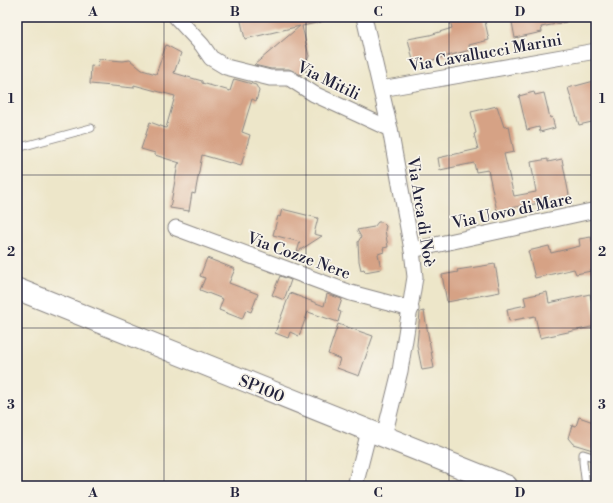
<svg xmlns="http://www.w3.org/2000/svg" width="613" height="503" font-family="'Libre Bodoni',serif">
	<rect width="100%" height="100%" fill="#f7f3e8"/>
	<filter id="ink" filterUnits="userSpaceOnUse"><feTurbulence type="fractalNoise" baseFrequency=".025" numOctaves="2"/><feDisplacementMap in="SourceGraphic" scale="8" xChannelSelector="R" yChannelSelector="G"/><feConvolveMatrix kernelMatrix="1 2 1 2 8 2 1 2 1" color-interpolation-filters="sRGB"/></filter>
	<filter id="wash" filterUnits="userSpaceOnUse"><feTurbulence type="fractalNoise" baseFrequency=".012" numOctaves="4" result="noise"/><feDisplacementMap in="SourceGraphic" scale="16" xChannelSelector="R" yChannelSelector="G"/><feGaussianBlur stdDeviation="0.9" result="paint"/><feColorMatrix in="noise" values="0 0 0 0 0 0 0 0 0 0 0 0 0 0 0 0 0 1.4 0 .05"/><feComposite in="paint" operator="in"/></filter>
	<g filter="url(#wash)">
		<rect width="100%" height="100%" fill="#ede6c9"/>
		<g id="blocks">
			<g fill="#d6a285">
				<path d="M240,17H320L321,22L302,26L309,56L301,75L289,69H271L254,65L300,26L245,39Z"/>
				<path d="M449,17H484L489,40L469,45L470,50L414,65L408,39L430,35L452,28Z"/>
				<path d="M511,17H565L566,22L541,27L542,32L515,38Z"/>
				<path d="M166,45L181,53L174,73L202,81V83L230,91L234,79L256,85L259,91L256,101L252,99L242,132L250,135L241,166L202,155L195,194L192,193L189,211L170,208L178,164L180,163L155,155V153L141,149L150,122L166,128L175,96L134,85V88L90,84L91,65L98,66L99,59L123,61L130,60L142,70L156,74Z"/>
				<path d="M594,81L596,89V121L579,125L568,88Z"/>
				<path d="M534,92L535,95L544,93L550,118L552,117L555,128L540,132L539,127L527,130L519,96Z"/>
				<path d="M497,106L504,127L509,126L514,152L504,154L514,196L536,192L531,162L548,159V162L562,159L570,200L557,203V200L529,205V204L497,211L488,170L476,172L474,163L440,170L438,158L478,149L474,134L476,133L471,112Z"/>
				<path d="M282,209L318,218L314,234L322,236L297,252L300,242L273,235L278,216L280,217Z"/>
				<path d="M378,222H382L386,226L385,230L388,247L383,248L384,252L378,254L381,269L365,272L364,269L361,270L359,261L358,242L361,237L357,230L374,227Z"/>
				<path d="M591,237L596,256V270L576,274L574,269L535,278L528,251L549,246L551,253L580,246L579,239Z"/>
				<path d="M207,258L235,269L229,283L258,294L251,312L246,310L242,319L219,310L223,299L200,290L205,278L200,276Z"/>
				<path d="M495,264L500,292L447,302L442,275L458,272L457,270Z"/>
				<path d="M280,276L291,280L284,300L272,295Z"/>
				<path d="M547,292L549,303L590,294L596,320V326L540,338L535,316L509,321L507,309L526,305L524,297Z"/>
				<path d="M290,293L324,306L327,294L342,299L338,311L341,312L338,322L308,312L299,336L290,332L288,338L275,333Z"/>
				<path d="M424,311L434,368L422,370L417,345L420,312Z"/>
				<path d="M338,324L373,336L359,376L337,368L340,359L328,354Z"/>
				<path d="M579,417L596,423V451L573,444L568,438L572,425L576,426Z"/>
			</g>
		</g>
	</g>
	<g filter="url(#ink)">
		<use href="#blocks" fill-opacity="0" stroke="#888482" stroke-width="1"/>
		<g fill="none" stroke-linecap="round" stroke-linejoin="round">
			<g stroke="#888482" stroke-width="9">
				<g id="lane">
					<path d="M17,148L91,128"/>
					<path d="M586,486L583,462V454L596,458"/>
				</g>
			</g>
			<g stroke="#888482" stroke-width="17">
				<g id="street">
					<path d="M176,17L202,45L211,58L226,67L270,78H289L314,94L390,129"/>
					<path d="M364,17L390,129L412,250L415,277L400,371L384,436"/>
					<path d="M381,89L596,51"/>
					<path d="M176,228L351,293L411,309"/>
					<path d="M412,250L596,210"/>
					<path d="M355,486L369,431"/>
				</g>
			</g>
			<g stroke="#888482" stroke-width="23">
				<path id="secondary" d="M17,289L507,486"/>
			</g>
			<use href="#lane" stroke="#fff" stroke-width="7"/>
			<use href="#street" stroke="#fff" stroke-width="15"/>
			<use href="#secondary" stroke="#fff" stroke-width="21"/>
		</g>
	</g>
	<path fill="none" stroke="#22223b" stroke-width="1" stroke-opacity="0.55" d="M164,17V486M306,17V486M449,17V486M17,175H596M17,328H596"/>
	<g text-anchor="middle" stroke-width="3.5" stroke-linejoin="round" paint-order="stroke">
		<g font-size="16" fill="#22223b" stroke="#f7f3e8">
			<text transform="translate(485 52) rotate(-10)" y="6">Via Cavallucci Marini</text>
			<text transform="translate(329 80) rotate(26)" y="6">Via Mitili</text>
			<text transform="translate(512 210) rotate(-12)" y="6">Via Uovo di Mare</text>
			<text transform="translate(422 212) rotate(81)" y="6">Via Arca di Noè</text>
			<text transform="translate(299 255) rotate(20)" y="6">Via Cozze Nere</text>
			<text transform="translate(262 388) rotate(22)" y="6">SP100</text>
		</g>
	</g>
	<rect width="613" height="503" fill="none" stroke="#f7f3e8" stroke-width="44"/>
	<rect x="22" y="22" width="569" height="459" fill="none" stroke="#22223b" stroke-width="1.5"/>
	<g font-size="13" text-anchor="middle" font-weight="bold" fill="#22223b">
		<text x="93" y="16">A</text>
		<text x="235" y="16">B</text>
		<text x="378" y="16">C</text>
		<text x="520" y="16">D</text>
		<text x="11" y="103">1</text>
		<text x="602" y="103">1</text>
		<text x="11" y="256">2</text>
		<text x="602" y="256">2</text>
		<text x="11" y="409">3</text>
		<text x="602" y="409">3</text>
		<text x="93" y="497">A</text>
		<text x="235" y="497">B</text>
		<text x="378" y="497">C</text>
		<text x="520" y="497">D</text>
	</g>
</svg>
